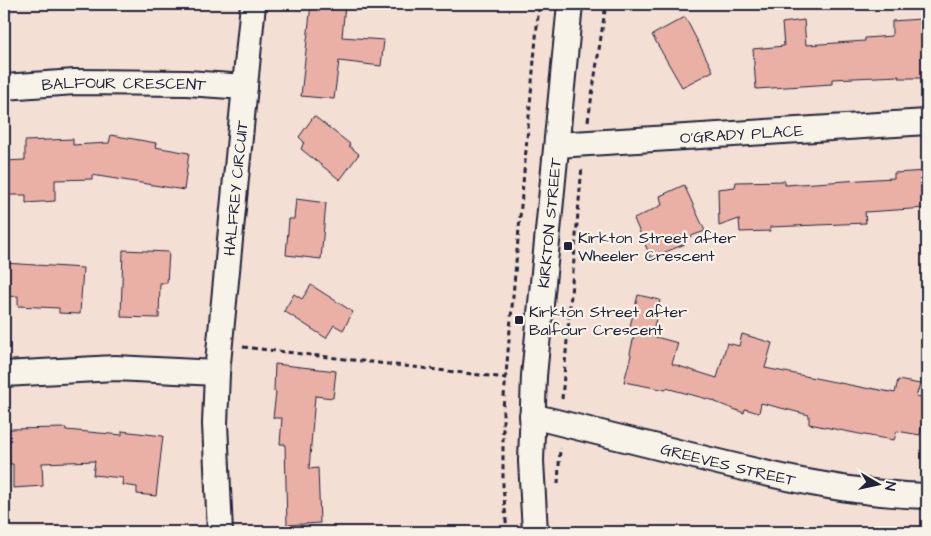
<svg xmlns="http://www.w3.org/2000/svg" width="931" height="536" font-family="'Architects Daughter',sans-serif">
	<rect width="100%" height="100%" fill="#f3dfd4"/>
	<filter id="ink" filterUnits="userSpaceOnUse"><feTurbulence type="fractalNoise" baseFrequency=".02" numOctaves="2"/><feDisplacementMap in="SourceGraphic" scale="10" xChannelSelector="R" yChannelSelector="G"/><feConvolveMatrix kernelMatrix="1 2 1 2 8 2 1 2 1" color-interpolation-filters="sRGB"/></filter>
	<g filter="url(#ink)">
		<g fill="#eab0a6" stroke="#22223b">
			<path d="M311,4H345L342,37L384,40L381,66L339,61L334,99L301,96Z"/>
			<path d="M685,17L713,71L682,87L652,35Z"/>
			<path d="M921,19L924,78H899V76L832,79V84L756,89L753,49L784,46L782,23L804,20L806,45L865,41V38L892,36V21Z"/>
			<path d="M314,116L350,144L349,146L359,154L340,180L301,149L304,142L299,137Z"/>
			<path d="M111,135L156,143L155,147L189,153L184,190L92,175V179L55,180V201L26,203V195H4V161L25,160V141L73,139V145L109,143Z"/>
			<path d="M927,171V208L865,212L866,223L770,227V231L740,232L739,219L719,226L718,189L735,187L736,182L785,181V185L876,179L894,178V173Z"/>
			<path d="M684,185L705,231L683,239L685,244L651,258L634,219L662,205L660,196Z"/>
			<path d="M296,199L326,203L321,259L286,255L289,219H294Z"/>
			<path d="M123,250L169,252L167,283H160L159,318L121,317Z"/>
			<path d="M4,263L83,268L80,314L59,313V308L18,306V296L4,297Z"/>
			<path d="M311,285L353,312L343,330L334,325L326,338L284,311L294,294L302,299Z"/>
			<path d="M638,295L660,300L652,336L678,343L672,364L717,378L727,343L739,346L742,334L772,343L765,368L870,389V388L895,393L898,380L920,384L916,397L927,399L920,435L897,431L894,440L875,437L809,424V415L761,403L759,413L745,409L744,413L715,402V401L666,388V390L624,382L631,355L630,353L635,332L629,330Z"/>
			<path d="M275,364L336,371L333,398L315,396L309,469L318,468L320,523L287,525L285,444H280L282,418H273L276,392L274,391Z"/>
			<path d="M66,428V430L122,435V431L163,436L156,496L137,494V487L122,485L123,478L93,475L95,461L42,463L43,486L13,488V464H9V429Z"/>
		</g>
		<g fill="none" stroke-linecap="round" stroke-linejoin="round">
			<g stroke="#22223b" stroke-width="28">
				<g id="street">
					<path id="s1" d="M4,87L75,82L187,83L245,87"/>
					<path id="s2" d="M557,145L927,122"/>
					<path d="M4,374L115,368L217,373"/>
					<path id="s3" d="M532,416C587,430 643,443 698,457C774,476 849,494 927,496"/>
					<path id="s4" d="M220,532L215,424L217,373L253,4"/>
					<path id="s5" d="M535,532L531,461L534,376L570,4"/>
				</g>
			</g>
			<g stroke="#22223b" stroke-width="3" stroke-dasharray="5 4" stroke-linecap="butt">
				<path d="M588,121L606,4"/>
				<path d="M243,347L506,378"/>
				<path d="M562,399L582,166"/>
				<path d="M558,484L560,448"/>
				<path d="M507,532L503,486V408L539,4"/>
			</g>
			<use href="#street" stroke="#f7f3e8" stroke-width="24"/>
		</g>
	</g>
	<g fill="#22223b" stroke="#f7f3e8" stroke-width="2">
		<rect x="563" y="241" width="10" height="10" rx="2.5"/>
		<rect x="514" y="315" width="10" height="10" rx="2.5"/>
	</g>
	<g text-anchor="middle" stroke-width="4.5" stroke-linejoin="round" paint-order="stroke">
		<g font-size="16" fill="#22223b" stroke="#f7f3e8">
			<text dy="6" stroke="none"><textPath href="#s1" startOffset="120">BALFOUR CRESCENT</textPath></text>
			<text dy="6" stroke="none"><textPath href="#s2" startOffset="185">O'GRADY PLACE</textPath></text>
			<text dy="6" stroke="none"><textPath href="#s4" startOffset="345">HALFREY CIRCUIT</textPath></text>
			<text dy="6" stroke="none"><textPath href="#s5" startOffset="310">KIRKTON STREET</textPath></text>
			<text dy="6" stroke="none"><textPath href="#s3" startOffset="202">GREEVES STREET</textPath></text>
		</g>
		<g font-size="16" fill="#22223b" stroke="#f7f3e8" text-anchor="start">
			<text x="578" y="243">Kirkton Street after<tspan x="578" dy="18">Wheeler Crescent</tspan></text>
			<text x="529" y="317">Kirkton Street after<tspan x="529" dy="18">Balfour Crescent</tspan></text>
		</g>
	</g>
	<rect width="931" height="536" fill="none" stroke="#f7f3e8" stroke-width="20"/>
	<rect x="10" y="10" width="911" height="516" fill="none" stroke="#22223b" stroke-width="2" filter="url(#ink)"/>
	<g transform="translate(878 484) rotate(99)" stroke="#f7f3e8" stroke-width="4" paint-order="stroke">
	<path d="M0-4L9 19L0 12L-9 19Z" fill="#22223b"/>
	<text y="-8" font-size="14" font-weight="bold" text-anchor="middle" fill="#22223b">N</text>
	</g>
</svg>
